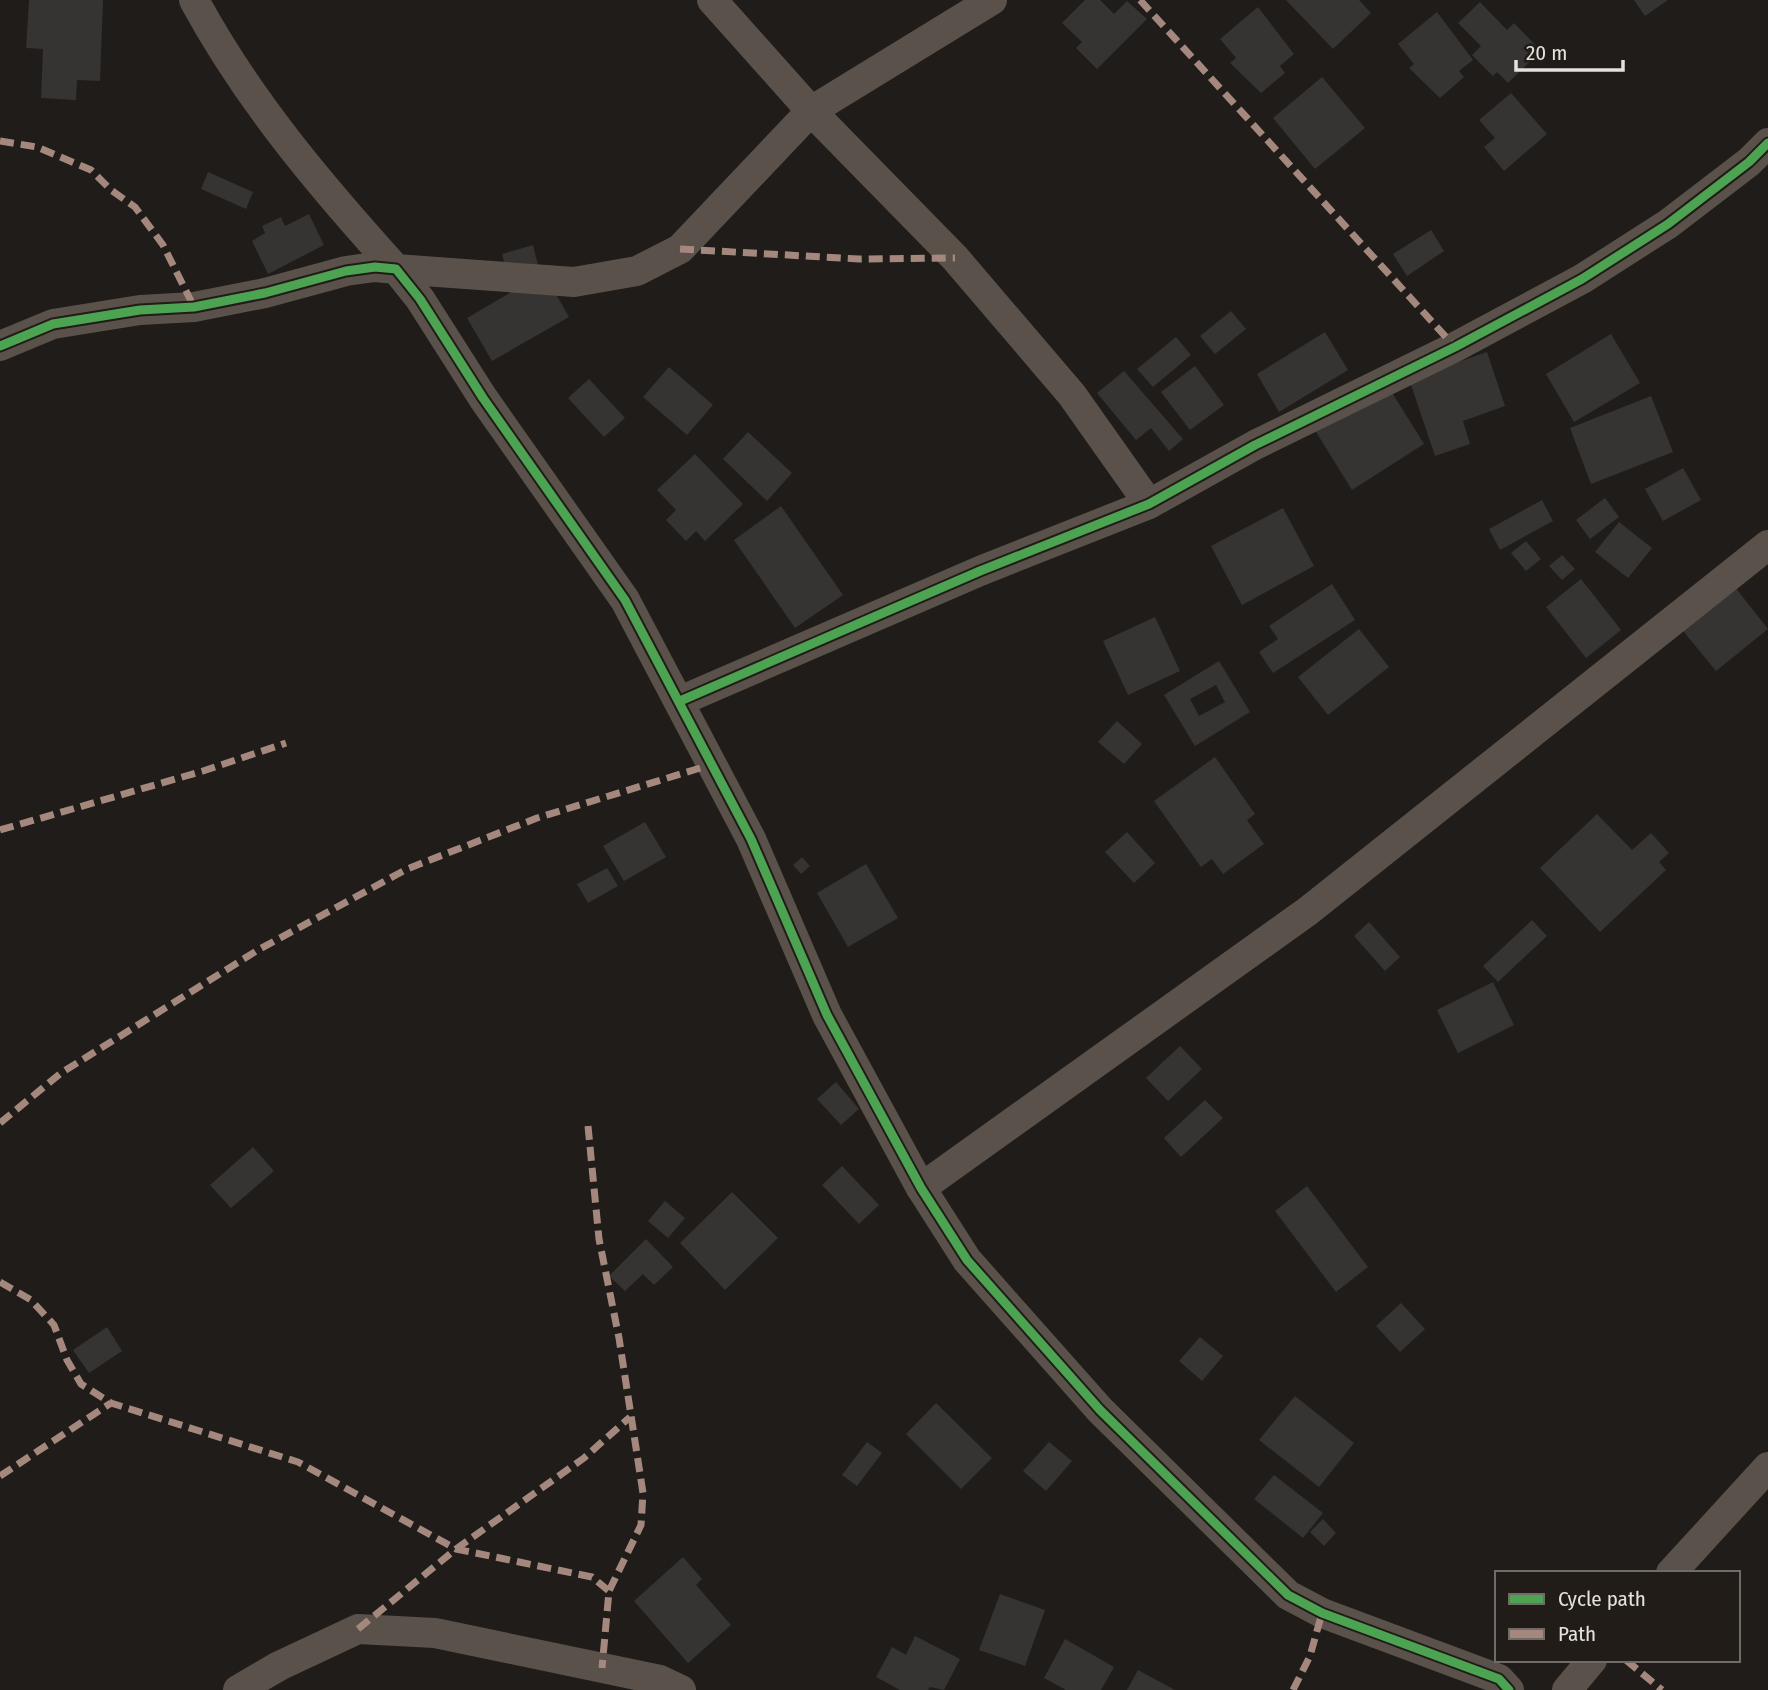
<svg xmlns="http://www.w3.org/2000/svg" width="1768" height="1690" font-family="'Fira Sans Condensed',sans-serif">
	<rect width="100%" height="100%" fill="#1f1c19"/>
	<g fill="#363333" fill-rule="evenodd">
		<path d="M29,0H103L100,81L77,80L76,100L41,98L43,49L26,48Z"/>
		<path d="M1085,0H1100L1114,14L1127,1L1147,19L1097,69L1076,48L1082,42L1062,23Z"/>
		<path d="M1286,0H1359L1371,13L1333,49Z"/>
		<path d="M1634,0H1668L1645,16Z"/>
		<path d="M1480,2L1507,30L1514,23L1541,51L1508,83L1497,72L1493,76L1472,55L1481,46L1458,23Z"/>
		<path d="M1258,7L1294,54L1280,66L1285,73L1261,93L1230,63L1236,58L1220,39Z"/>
		<path d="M1437,12L1473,60L1459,71L1464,77L1440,98L1409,68L1414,64L1398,44Z"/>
		<path d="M1322,77L1365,128L1315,169L1273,118Z"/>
		<path d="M1511,93L1547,134L1504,171L1484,147L1495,138L1479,120Z"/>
		<path d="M208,172L253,192L246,209L201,189Z"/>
		<path d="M309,214L324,245L268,274L252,241L265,233L262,226L281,217L285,226Z"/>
		<path d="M1431,230L1444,251L1407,276L1393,254Z"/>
		<path d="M533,245L538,265L507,273L502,254Z"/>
		<path d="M544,273L569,317L492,361L467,318Z"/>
		<path d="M1231,311L1246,329L1215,354L1200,336Z"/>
		<path d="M1325,332L1348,370L1279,412L1257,374Z"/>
		<path d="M1611,334L1640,383L1574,422L1546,374Z"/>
		<path d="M1176,337L1191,355L1153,387L1137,369Z"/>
		<path d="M1487,352L1505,406L1463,421L1470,444L1435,456L1409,379Z"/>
		<path d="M1195,366L1224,405L1190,430L1161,392Z"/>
		<path d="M669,367L713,405L687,435L643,397Z"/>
		<path d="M1124,371L1183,439L1169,451L1151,428L1136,440L1097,393Z"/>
		<path d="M589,379L625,418L604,437L568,398Z"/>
		<path d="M1386,383L1424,444L1352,490L1313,427Z"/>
		<path d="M1651,396L1673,452L1591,484L1570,428Z"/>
		<path d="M748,432L792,473L767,501L723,459Z"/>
		<path d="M695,454L743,504L705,541L696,531L686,541L666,520L676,510L657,490Z"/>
		<path d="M1683,468L1701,500L1663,521L1645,489Z"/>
		<path d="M1605,498L1619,517L1590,539L1576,520Z"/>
		<path d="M1542,500L1553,521L1500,550L1489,529Z"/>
		<path d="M781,506L843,595L795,628L734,540Z"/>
		<path d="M1283,508L1314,566L1242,605L1211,546Z"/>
		<path d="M1619,522L1652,548L1628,578L1595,552Z"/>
		<path d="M1526,541L1541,559L1526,571L1511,553Z"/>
		<path d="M1562,555L1575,569L1562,580L1549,566Z"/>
		<path d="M1723,572L1768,629L1716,671L1670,615Z"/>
		<path d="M1581,579L1621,630L1586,658L1546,607Z"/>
		<path d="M1332,584L1355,620L1273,673L1259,652L1278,639L1269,626Z"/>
		<path d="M1155,617L1180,671L1128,695L1103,641Z"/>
		<path d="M1359,629L1389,667L1328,715L1298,677Z"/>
		<path d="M1219,661L1250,712L1195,746L1164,695ZM1216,685L1225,702L1199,716L1190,699Z"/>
		<path d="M1117,721L1142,744L1124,764L1098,742Z"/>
		<path d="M1215,757L1255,814L1247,820L1264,844L1223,874L1212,859L1201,867L1154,801Z"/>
		<path d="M1597,814L1632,850L1651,833L1669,853L1659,862L1666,870L1600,932L1540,868Z"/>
		<path d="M645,822L666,857L624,881L603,846Z"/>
		<path d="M1127,832L1155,863L1134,883L1105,852Z"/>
		<path d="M802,857L810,866L801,874L793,865Z"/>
		<path d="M866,864L898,918L848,947L817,893Z"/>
		<path d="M607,868L618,886L588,903L577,884Z"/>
		<path d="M1532,920L1547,936L1498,982L1483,966Z"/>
		<path d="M1369,922L1400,957L1385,971L1354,936Z"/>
		<path d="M1493,982L1514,1025L1458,1053L1437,1010Z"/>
		<path d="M1180,1046L1202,1069L1168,1101L1146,1078Z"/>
		<path d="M836,1082L859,1109L841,1125L817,1099Z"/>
		<path d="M1205,1100L1223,1118L1181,1157L1164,1138Z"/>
		<path d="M253,1147L274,1171L231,1208L210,1185Z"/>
		<path d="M842,1166L879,1205L859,1224L822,1185Z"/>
		<path d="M1307,1186L1368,1267L1336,1292L1275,1211Z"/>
		<path d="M732,1192L778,1238L725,1290L680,1243Z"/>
		<path d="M665,1201L685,1218L668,1238L648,1221Z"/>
		<path d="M646,1239L673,1267L654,1285L643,1274L625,1291L609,1276Z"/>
		<path d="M1401,1303L1425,1329L1400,1352L1376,1326Z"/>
		<path d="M107,1327L122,1351L89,1373L73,1350Z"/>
		<path d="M1200,1337L1223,1356L1202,1381L1179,1361Z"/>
		<path d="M1295,1396L1354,1443L1319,1487L1259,1440Z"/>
		<path d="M936,1403L992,1458L961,1489L906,1434Z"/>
		<path d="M867,1442L882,1453L857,1486L842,1475Z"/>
		<path d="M1049,1442L1072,1461L1046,1491L1023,1471Z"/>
		<path d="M1274,1475L1323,1513L1303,1538L1254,1499Z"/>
		<path d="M1323,1519L1336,1533L1324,1546L1310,1532Z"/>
		<path d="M683,1557L702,1579L696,1585L731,1625L688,1663L634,1601Z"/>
		<path d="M1000,1594L1045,1610L1025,1666L979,1650Z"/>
		<path d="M915,1636L960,1659L944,1690L930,1687L928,1690H900L876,1677L892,1647L906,1655Z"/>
		<path d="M1065,1639L1114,1667L1101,1690H1066L1044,1678Z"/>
		<path d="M1138,1670L1175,1690H1127Z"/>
	</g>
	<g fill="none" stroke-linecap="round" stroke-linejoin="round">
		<g stroke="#5a514a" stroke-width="30">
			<path d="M194,0C248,100 320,185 396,269L574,282L637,271L680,249L811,111L992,0"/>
			<path d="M712,0L811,111L955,258L1072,395L1149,504"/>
			<path d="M0,346L53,324L140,310L194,307L265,293L346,271L375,267L396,269L420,299L483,398L625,600L751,839L827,1015L921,1188L967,1260L1100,1410L1288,1595L1322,1613L1499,1679L1509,1690"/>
			<path d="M680,701L980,571L1149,504L1255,445L1455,347L1582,279L1668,224L1749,162L1768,143"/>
			<path d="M921,1188L1308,911L1768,545"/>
			<path d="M1671,1573L1768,1467"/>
			<path d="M238,1690L279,1666L358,1629L435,1633L660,1680L681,1690"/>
			<path d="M1567,1690L1592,1660"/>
		</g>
		<g stroke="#a5887d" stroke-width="7" stroke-dasharray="14 7" stroke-linecap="butt">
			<path d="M1140,0L1455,347"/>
			<path d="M0,141L37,147L91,170L111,190L135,207L163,245L194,307"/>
			<path d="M680,249L859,259L955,258"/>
			<path d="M0,830L203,771L286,743"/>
			<path d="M0,1123L61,1073L258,950L407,869L537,818L710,765"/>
			<path d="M588,1126L599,1239L619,1338L643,1493L641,1525L609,1591"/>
			<path d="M0,1282L31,1300L54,1325L67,1360L81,1384L111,1403L298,1462L456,1549L592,1577L609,1591L602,1668"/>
			<path d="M0,1476L111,1403"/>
			<path d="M358,1629L456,1549L584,1458L630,1417"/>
			<path d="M1626,1660L1662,1690"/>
			<path d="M1293,1690L1310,1656L1322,1613"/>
		</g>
		<g stroke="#211c17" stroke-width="13">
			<g id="cycleway">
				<path d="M0,346L53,324L140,310L194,307L265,293L346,271L375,267L396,269L420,299L483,398L625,600L751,839L827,1015L921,1188L967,1260L1100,1410L1288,1595L1322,1613L1499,1679L1509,1690"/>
				<path d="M680,701L980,571L1149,504L1255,445L1455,347L1582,279L1668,224L1749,162L1768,143"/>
			</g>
		</g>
		<use href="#cycleway" stroke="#4ca352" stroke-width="9"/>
	</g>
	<rect x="1495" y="1571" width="245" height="91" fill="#211c17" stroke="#6f6b67" stroke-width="2"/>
	<rect x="1509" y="1594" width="35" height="10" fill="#4ca352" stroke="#6f6b67" stroke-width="2"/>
	<text x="1558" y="1606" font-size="21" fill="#e5e2de">Cycle path</text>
	<rect x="1509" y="1629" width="35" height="10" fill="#a5887d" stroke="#6f6b67" stroke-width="2"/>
	<text x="1558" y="1641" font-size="21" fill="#e5e2de">Path</text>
	<path d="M1516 60v10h107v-10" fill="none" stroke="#e5e2de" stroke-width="3.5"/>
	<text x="1526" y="60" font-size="21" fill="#e5e2de" stroke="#211c17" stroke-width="5" paint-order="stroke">20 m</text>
</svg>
